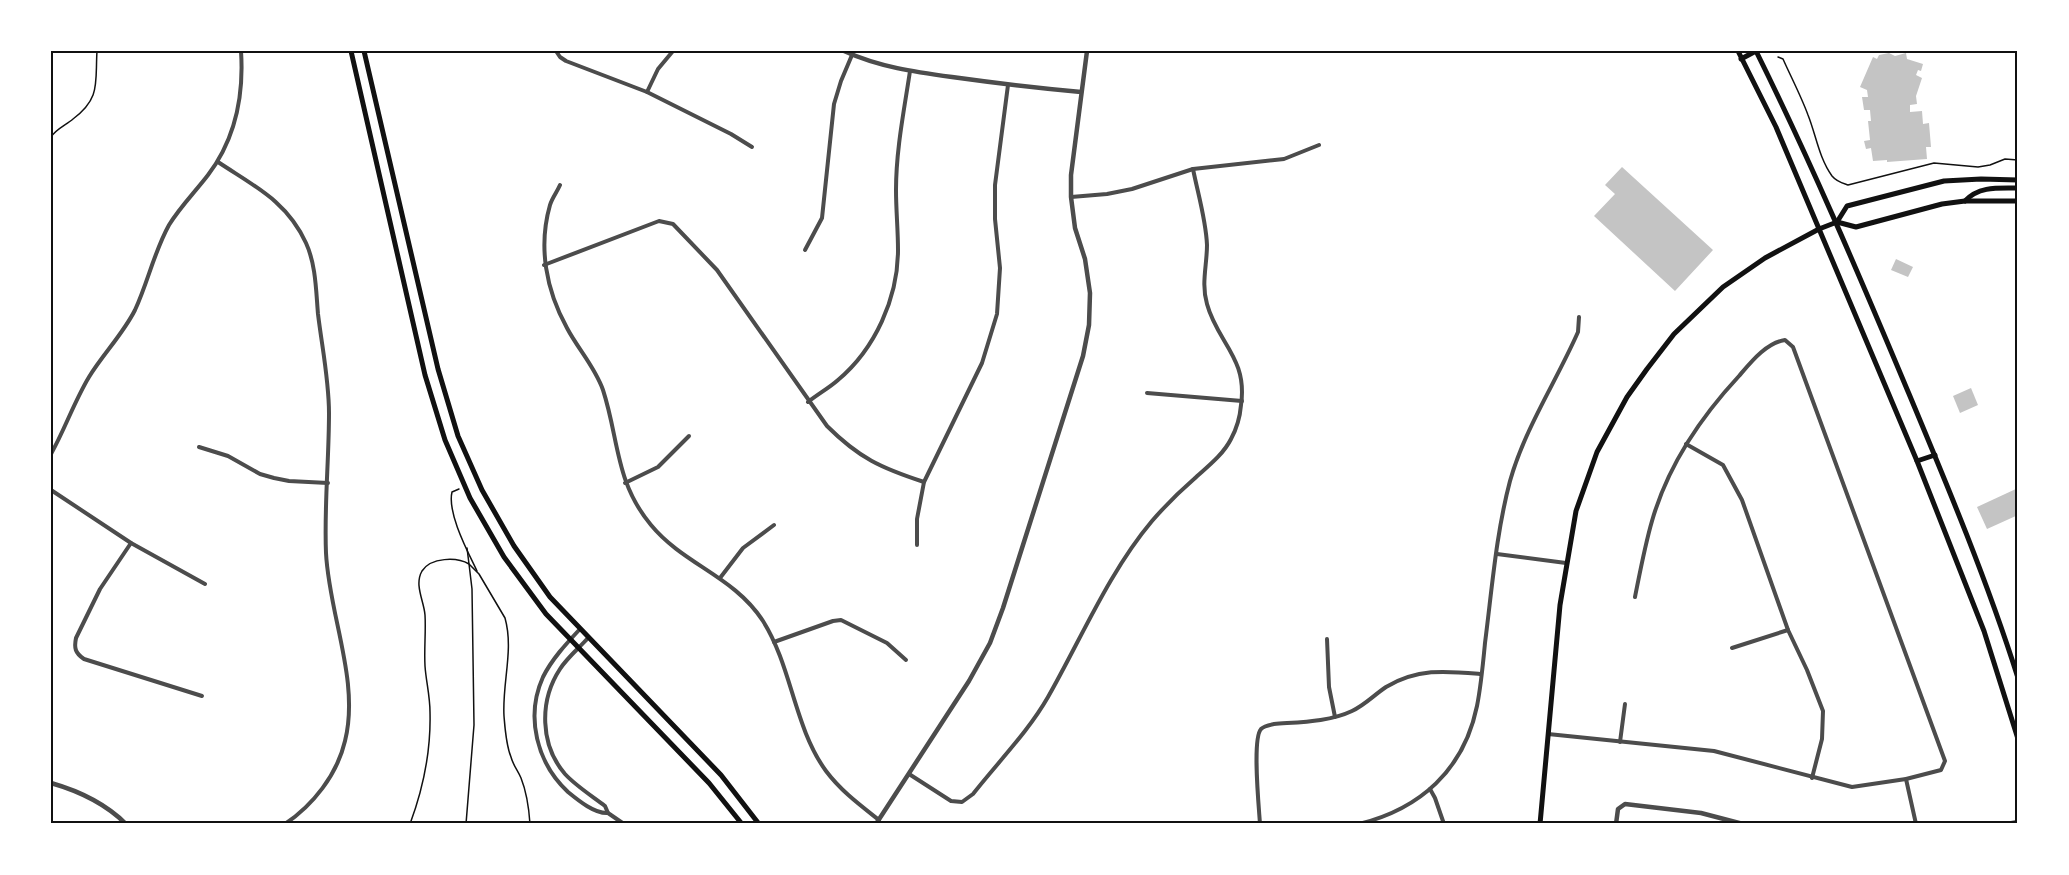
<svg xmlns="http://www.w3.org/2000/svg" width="2069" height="875" font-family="Inter,sans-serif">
	<rect width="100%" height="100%" fill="#fff"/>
	<g fill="#c4c4c4">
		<path d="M1889,53L1895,56L1906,53L1907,59L1923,64L1921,71L1918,70L1916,75L1922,78L1916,96L1917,104L1910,105V112L1922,111L1923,124L1929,123L1931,147H1926L1927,159L1887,162V160L1873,161L1871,148L1866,149L1864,141L1870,140L1868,121H1871L1870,110H1864L1862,97H1868L1867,90L1860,87L1873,57L1877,59L1879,55Z"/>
		<path d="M1622,167L1713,250L1675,291L1594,216L1615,194L1605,185Z"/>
		<path d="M1896,259L1913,267L1908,277L1891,270Z"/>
		<path d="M1971,388L1978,405L1960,413L1953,396Z"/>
		<path d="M2018,488V515L1987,529L1977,507Z"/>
	</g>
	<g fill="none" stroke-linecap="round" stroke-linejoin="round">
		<g stroke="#111" stroke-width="1.5">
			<path d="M1778,57L1783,59C1791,77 1801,96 1808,115C1816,135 1819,158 1832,176C1837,182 1842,183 1848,185L1934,163L1978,167L1990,165L2005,159L2018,160"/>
			<path d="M51,137C56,129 66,125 73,119C101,98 95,83 97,51"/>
			<path d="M51,147V165"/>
			<path d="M459,489L452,492C447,513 468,552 477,571"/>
			<path d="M410,824C423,789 431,749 430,712C430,696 426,681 425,666C424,649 426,632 425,615C424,601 414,585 422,571C431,557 457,557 469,564L467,548"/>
			<path d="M466,824L474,725L472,589L469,564L479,574L505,618C514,650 502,683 504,716C505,728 506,745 511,757C513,765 518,771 521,778C527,793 529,809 530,824"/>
		</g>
		<path stroke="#4c4c4c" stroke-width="1.5" d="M1757,51H1774"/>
		<g stroke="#4c4c4c" stroke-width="4">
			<path d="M556,51L560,57L566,61L647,92L731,134L752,147"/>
			<path d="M647,92L658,69L673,51"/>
			<path d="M218,162C254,186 287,201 306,243C316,265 316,291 318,314C322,347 329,380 329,413C329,460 324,507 326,553C329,615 360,681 345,741C337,775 313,805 285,824"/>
			<path d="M560,185C557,192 552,198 550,205C538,247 546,290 567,328C578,349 595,367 603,390C619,439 615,482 651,525C684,565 734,576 763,621C792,667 794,727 826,771C841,791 860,805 879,820"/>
			<path d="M1071,197L1107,194L1132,189L1193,169L1284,159L1319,145"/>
			<path d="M805,250L822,218L834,104L841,81L852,55"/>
			<path d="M544,265L659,221L673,224L717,270L827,426C859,458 881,468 924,482"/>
			<path d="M1147,393L1242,401"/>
			<path d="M808,402C818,394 829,388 838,380C875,349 898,298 898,250C898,230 896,210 896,190C896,150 904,111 910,71"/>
			<path d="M1686,444L1723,465L1742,500L1788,630L1807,670L1823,711L1822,739L1812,778"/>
			<path d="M199,447L228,456L260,474L274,478L289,481L328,483"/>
			<path d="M51,454C65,429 74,402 89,377C103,354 123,334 135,310C148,282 154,252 169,225C180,207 195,192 208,175C236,138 244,96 241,51"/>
			<path d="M625,483L658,467L689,436"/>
			<path d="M51,490L131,543L205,584"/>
			<path d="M131,543L100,589L76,638C74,648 75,653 84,659L202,696"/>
			<path d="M917,545V519L924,482L982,363L997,314L1000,268L995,219V185L1008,85"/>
			<path d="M1497,554L1566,563"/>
			<path d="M720,578L743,548L774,525"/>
			<path d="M580,629C566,644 552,659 543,677C525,717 537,763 568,792C579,801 595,814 608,813"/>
			<path d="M588,638C579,648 567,658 560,669C539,701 540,745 565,774C576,786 592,796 605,806L608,813L624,824"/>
			<path d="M1327,639L1329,687L1335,717"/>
			<path d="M774,642L833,621L841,620L887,643L906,660"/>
			<path d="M1732,648L1788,630"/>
			<path d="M1548,734L1714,751L1852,787L1906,779L1941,770L1945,761L1793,347L1785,340C1766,343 1751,362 1739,376C1700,418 1668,465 1652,521C1645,545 1640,572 1635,597"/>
			<path d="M1620,742L1625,704"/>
			<path d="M909,774L951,801L962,802L973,794C998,762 1028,732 1048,697C1081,639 1109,572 1152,521C1165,506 1179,492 1194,479C1207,467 1223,455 1231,439C1237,428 1240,417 1241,405C1248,358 1217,342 1207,304C1201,284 1207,265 1207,245C1206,220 1198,194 1193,169"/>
			<path d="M1906,779L1916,824"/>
			<path d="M1430,789L1435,798L1444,824"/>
			<path d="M1260,824C1259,808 1252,739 1261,729C1264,726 1269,725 1274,724C1299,722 1329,722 1352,711C1365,705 1374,695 1386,687C1418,668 1446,671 1481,674"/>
			<path d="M1359,824C1420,809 1464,770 1477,706C1481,686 1483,664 1485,643C1492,589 1496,534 1510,481C1525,428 1556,382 1578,332L1579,317"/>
		</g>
		<g stroke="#4c4c4c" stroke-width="4.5">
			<path d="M844,51C879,67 915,72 952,77C995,83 1038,88 1081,92"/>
			<path d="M51,783C79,791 105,803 126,824"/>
			<path d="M876,824L969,681L990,643L1003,608L1083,356L1089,325L1090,293L1085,259L1075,228L1071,197V175L1087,51"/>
			<path d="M1616,824L1618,809L1625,804L1701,813L1743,824"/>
			<path d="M2007,824L2018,822"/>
		</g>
		<g stroke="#111" stroke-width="5">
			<path d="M1965,201C1979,186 1998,188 2018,188"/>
			<path d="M1837,222L1847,206L1944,181L1981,179L2018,180"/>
			<path d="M1540,824L1560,605L1576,511L1597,452L1627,397L1647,369L1674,334L1723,287L1765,258L1819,229L1837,222L1856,227L1942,204L1965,201H2018"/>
		</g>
		<g stroke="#111" stroke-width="5">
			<path d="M351,51L425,375L445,440L470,498L504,557L546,614L709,783L742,824"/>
			<path d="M364,51L438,369L458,436L482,490L514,546L550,597L721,775L759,824"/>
			<path d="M1738,51L1776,127L1917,461L1984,631L2018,739"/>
			<path d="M1756,51C1810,160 1857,270 1904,382C1945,480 1986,577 2018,678"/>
			<path d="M1741,59L1756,51"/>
			<path d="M1917,461L1935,455"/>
		</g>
	</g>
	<rect width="2069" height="875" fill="none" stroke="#ffffff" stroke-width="105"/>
	<rect x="52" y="52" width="1964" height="770" fill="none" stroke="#111" stroke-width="2"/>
</svg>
